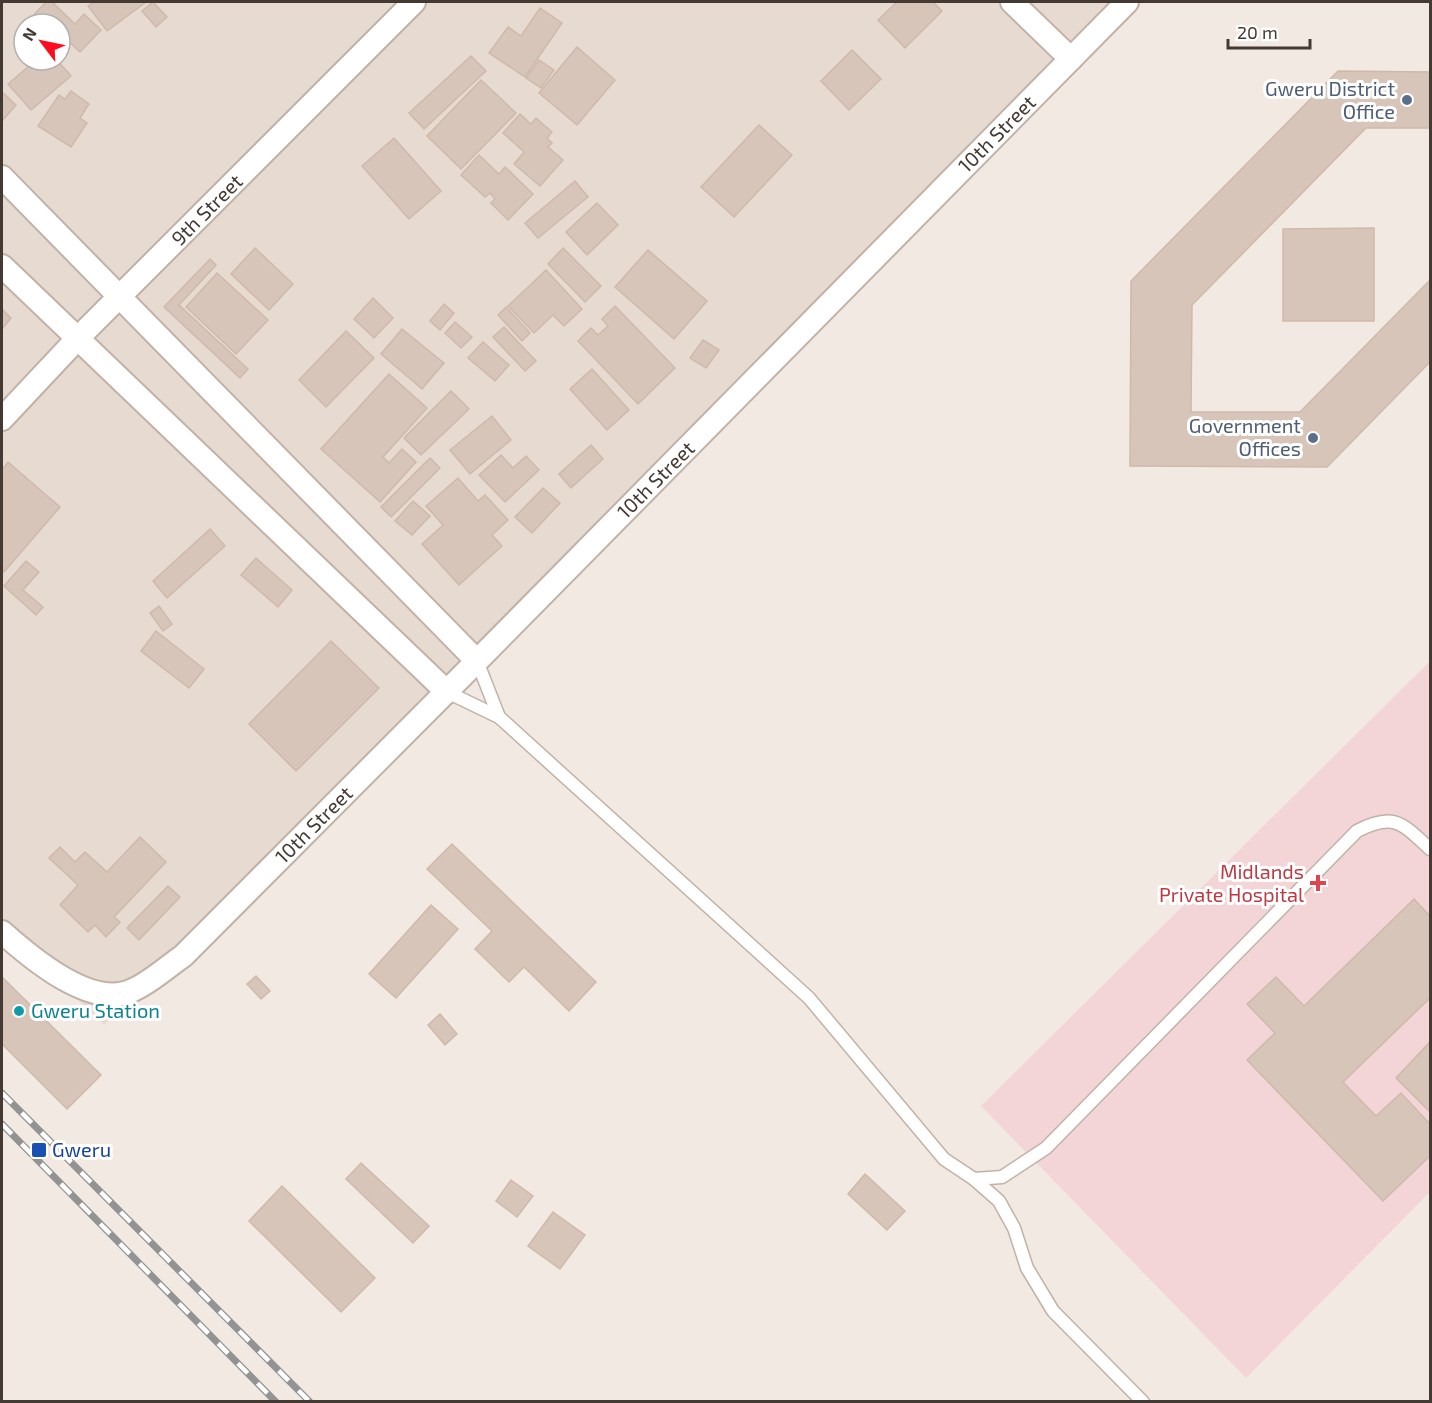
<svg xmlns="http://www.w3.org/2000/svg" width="1432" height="1403" font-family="'Exo 2',sans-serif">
	<rect width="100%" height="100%" fill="#f2eae2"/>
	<path fill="#e7dad0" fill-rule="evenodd" d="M2,2H1123L104,1025L2,927ZM24,24H60V60H24Z"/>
	<path fill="#f4d5d7" d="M1430,661V1192L1246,1378L981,1106Z"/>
	<g fill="#d7c5ba" stroke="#cfb9aa" stroke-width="1.5">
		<path d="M46,2H52L75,24L84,14L101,30L80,52L66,39L60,46V24H36L30,19Z"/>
		<path d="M94,2H146L107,31L88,6Z"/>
		<path d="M153,2L167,17L156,27L142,11Z"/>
		<path d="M897,2H933L942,11L905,48L878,20Z"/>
		<path d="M540,8L562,23L525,77L489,53L508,27L521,36Z"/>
		<path d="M577,47L615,80L577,125L539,93Z"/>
		<path d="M852,50L881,79L849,110L821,81Z"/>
		<path d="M471,56L486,71L424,129L409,113Z"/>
		<path d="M36,60H57L71,76L31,110L8,84Z"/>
		<path d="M539,60L554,70L541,88L526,78Z"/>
		<path d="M1338,71L1430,72V128H1366L1192,305L1191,412H1300L1430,280V362L1327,467L1130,466L1131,281Z"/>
		<path d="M481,80L516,113L461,169L427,136Z"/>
		<path d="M71,91L89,104L80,118L87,123L71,147L38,126L59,95L65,99Z"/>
		<path d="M2,92L16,105L2,121Z"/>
		<path d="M520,114L531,124L536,118L552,132L547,138L552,143L548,147L563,160L540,186L514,164L524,152L503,133Z"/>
		<path d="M759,125L792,155L734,217L701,187Z"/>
		<path d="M394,138L441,191L409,219L362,166Z"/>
		<path d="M479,155L499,174L505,167L533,194L508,220L491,203L495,199L490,193L485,197L461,175Z"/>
		<path d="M575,181L588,197L538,238L525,223Z"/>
		<path d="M597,203L618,225L587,255L566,232Z"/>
		<path d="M1374,228V321H1283V229Z"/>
		<path d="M255,248L293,284L269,310L231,274Z"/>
		<path d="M563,248L601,286L585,302L548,264Z"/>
		<path d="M648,250L707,301L674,339L615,287Z"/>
		<path d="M210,259L216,265L179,305L248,369L240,378L164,307Z"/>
		<path d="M546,270L582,309L564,326L553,315L534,333L508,306Z"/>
		<path d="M217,273L268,320L236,354L186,307Z"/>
		<path d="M373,298L393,318L374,338L354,319Z"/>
		<path d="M444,304L454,313L440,330L430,321Z"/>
		<path d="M615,306L675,368L638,404L578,341L591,328L598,335L608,326L602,319Z"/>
		<path d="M506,307L530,333L522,341L498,315Z"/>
		<path d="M2,309L11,318L2,329Z"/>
		<path d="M455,322L472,337L461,348L445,333Z"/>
		<path d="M504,327L536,361L525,371L493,337Z"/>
		<path d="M402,329L444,363L422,389L381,354Z"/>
		<path d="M346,331L374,358L326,407L299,380Z"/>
		<path d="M703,340L719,350L706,368L690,358Z"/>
		<path d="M483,342L509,365L495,381L468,358Z"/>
		<path d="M592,369L629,410L607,430L570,389Z"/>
		<path d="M389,374L427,408L383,457L389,463L402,449L416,462L380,502L321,449Z"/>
		<path d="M451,391L469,409L421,455L404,438Z"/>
		<path d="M492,416L511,440L470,474L450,450Z"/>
		<path d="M591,445L603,459L571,488L559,474Z"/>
		<path d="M501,455L513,468L526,456L539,470L505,502L479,475Z"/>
		<path d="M430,458L440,468L391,517L381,507Z"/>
		<path d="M8,462L60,507L4,572L2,570V470Z"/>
		<path d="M458,478L478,501L485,495L508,520L492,535L502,546L459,585L422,544L443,525L426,506Z"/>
		<path d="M543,488L560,503L532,533L515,517Z"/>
		<path d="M413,501L430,516L412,535L395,521Z"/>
		<path d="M210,529L225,546L167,598L153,581Z"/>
		<path d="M256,558L292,590L278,607L241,575Z"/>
		<path d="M26,561L39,572L23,590L43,607L36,615L4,586Z"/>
		<path d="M159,606L172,624L163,631L150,613Z"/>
		<path d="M156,631L204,669L189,688L141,651Z"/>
		<path d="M331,641L379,688L296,771L249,724Z"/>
		<path d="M140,837L166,862L114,917L120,922L106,937L95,925L88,932L60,905L78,885L49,858L60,847L75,862L85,852L107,872Z"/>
		<path d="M452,844L596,982L569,1011L524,967L509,982L475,949L492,931L427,869Z"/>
		<path d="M168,886L180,897L139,940L127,928Z"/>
		<path d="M1414,899L1430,916V998L1343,1082L1376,1116L1401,1093L1430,1124V1156L1383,1201L1247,1060L1275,1033L1247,1004L1276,977L1304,1006Z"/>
		<path d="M431,905L458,929L396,998L369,974Z"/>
		<path d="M256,976L270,991L261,999L247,984Z"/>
		<path d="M2,977L101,1075L67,1109L2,1044Z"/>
		<path d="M440,1014L457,1034L445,1045L428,1025Z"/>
		<path d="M1430,1042V1112L1396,1078Z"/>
		<path d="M361,1163L429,1226L413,1243L346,1179Z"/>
		<path d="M865,1174L905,1211L887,1230L848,1194Z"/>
		<path d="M511,1180L533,1196L517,1217L496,1201Z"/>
		<path d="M282,1186L375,1278L341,1312L249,1221Z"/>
		<path d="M553,1212L585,1235L560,1269L528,1246Z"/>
	</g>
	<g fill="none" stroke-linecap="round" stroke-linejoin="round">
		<g stroke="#c1b2a8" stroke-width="15">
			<g id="service">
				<path d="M477,661L499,717"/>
				<path d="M447,692L499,717L809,998L944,1159L974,1179L1002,1177L1046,1148L1357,831C1394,812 1402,823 1430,849"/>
				<path d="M974,1179L999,1201L1014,1228L1027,1268L1053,1311L1143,1402"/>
			</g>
		</g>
		<g stroke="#c1b2a8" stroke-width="26">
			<g id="minor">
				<path d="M1012,2L1071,59"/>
				<path d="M2,177L477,661"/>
				<path d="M2,266L447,692"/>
				<path d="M2,419L77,339L414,2"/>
				<path d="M2,932C31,958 92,1010 133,990C151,982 167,967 183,956L477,661L1127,2"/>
			</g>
		</g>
		<use href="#service" stroke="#fff" stroke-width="12"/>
		<use href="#minor" stroke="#fff" stroke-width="22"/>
		<g stroke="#939393" stroke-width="7">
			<g id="rail">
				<path d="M2,1093L310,1402"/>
				<path d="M2,1124L276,1402"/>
			</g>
		</g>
		<use href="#rail" stroke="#fff" stroke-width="4.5" stroke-dasharray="14" stroke-linecap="butt"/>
	</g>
	<g fill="#5c6f8a" stroke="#fff" stroke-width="2">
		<circle cx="1407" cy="100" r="6"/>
		<circle cx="1313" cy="438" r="6"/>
	</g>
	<path fill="#e0444e" stroke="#fff" stroke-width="2" d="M1315 874h6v6h6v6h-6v6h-6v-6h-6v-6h6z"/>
	<circle fill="#0f9aa8" stroke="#fff" stroke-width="2" cx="19" cy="1011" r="6"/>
	<rect fill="#1a4fb4" stroke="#fff" stroke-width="2" x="31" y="1142" width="16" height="16" rx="3"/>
	<g text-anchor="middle" stroke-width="6" stroke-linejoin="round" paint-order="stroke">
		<g font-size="20" fill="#4e5e75" stroke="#fff" text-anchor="end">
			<text x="1395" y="96">Gweru District<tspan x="1395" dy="23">Office</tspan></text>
			<text x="1301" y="433">Government<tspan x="1301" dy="23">Offices</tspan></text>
		</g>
		<g font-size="20" fill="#443933" stroke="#fff">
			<text transform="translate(997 134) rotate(-45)" y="7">10th Street</text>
			<text transform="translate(207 210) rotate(-45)" y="7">9th Street</text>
			<text transform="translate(656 480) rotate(-45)" y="7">10th Street</text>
			<text transform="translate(314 825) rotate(-45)" y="7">10th Street</text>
		</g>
		<g font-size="20" fill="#be3a42" stroke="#fff" text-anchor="end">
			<text x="1304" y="879">Midlands<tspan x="1304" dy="23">Private Hospital</tspan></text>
		</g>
		<g font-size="20" fill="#0d838f" stroke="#fff" text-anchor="start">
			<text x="31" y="1018">Gweru Station</text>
		</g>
		<g font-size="20" fill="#164399" stroke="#fff" text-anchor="start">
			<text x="52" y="1157">Gweru</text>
		</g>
	</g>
	<rect width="1432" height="1403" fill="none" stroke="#443933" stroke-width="6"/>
	<g transform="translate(42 42) rotate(302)"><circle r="28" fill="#ffffff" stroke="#b4b0ad" stroke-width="1.5"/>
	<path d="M0-4.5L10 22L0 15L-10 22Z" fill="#ff0d1f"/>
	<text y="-9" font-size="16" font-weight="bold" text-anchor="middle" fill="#443933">N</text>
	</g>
	<path d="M1228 39v9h82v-9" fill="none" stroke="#443933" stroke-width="3"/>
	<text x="1237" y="39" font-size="18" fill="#443933" stroke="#ffffff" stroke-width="4.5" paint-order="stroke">20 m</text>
</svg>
